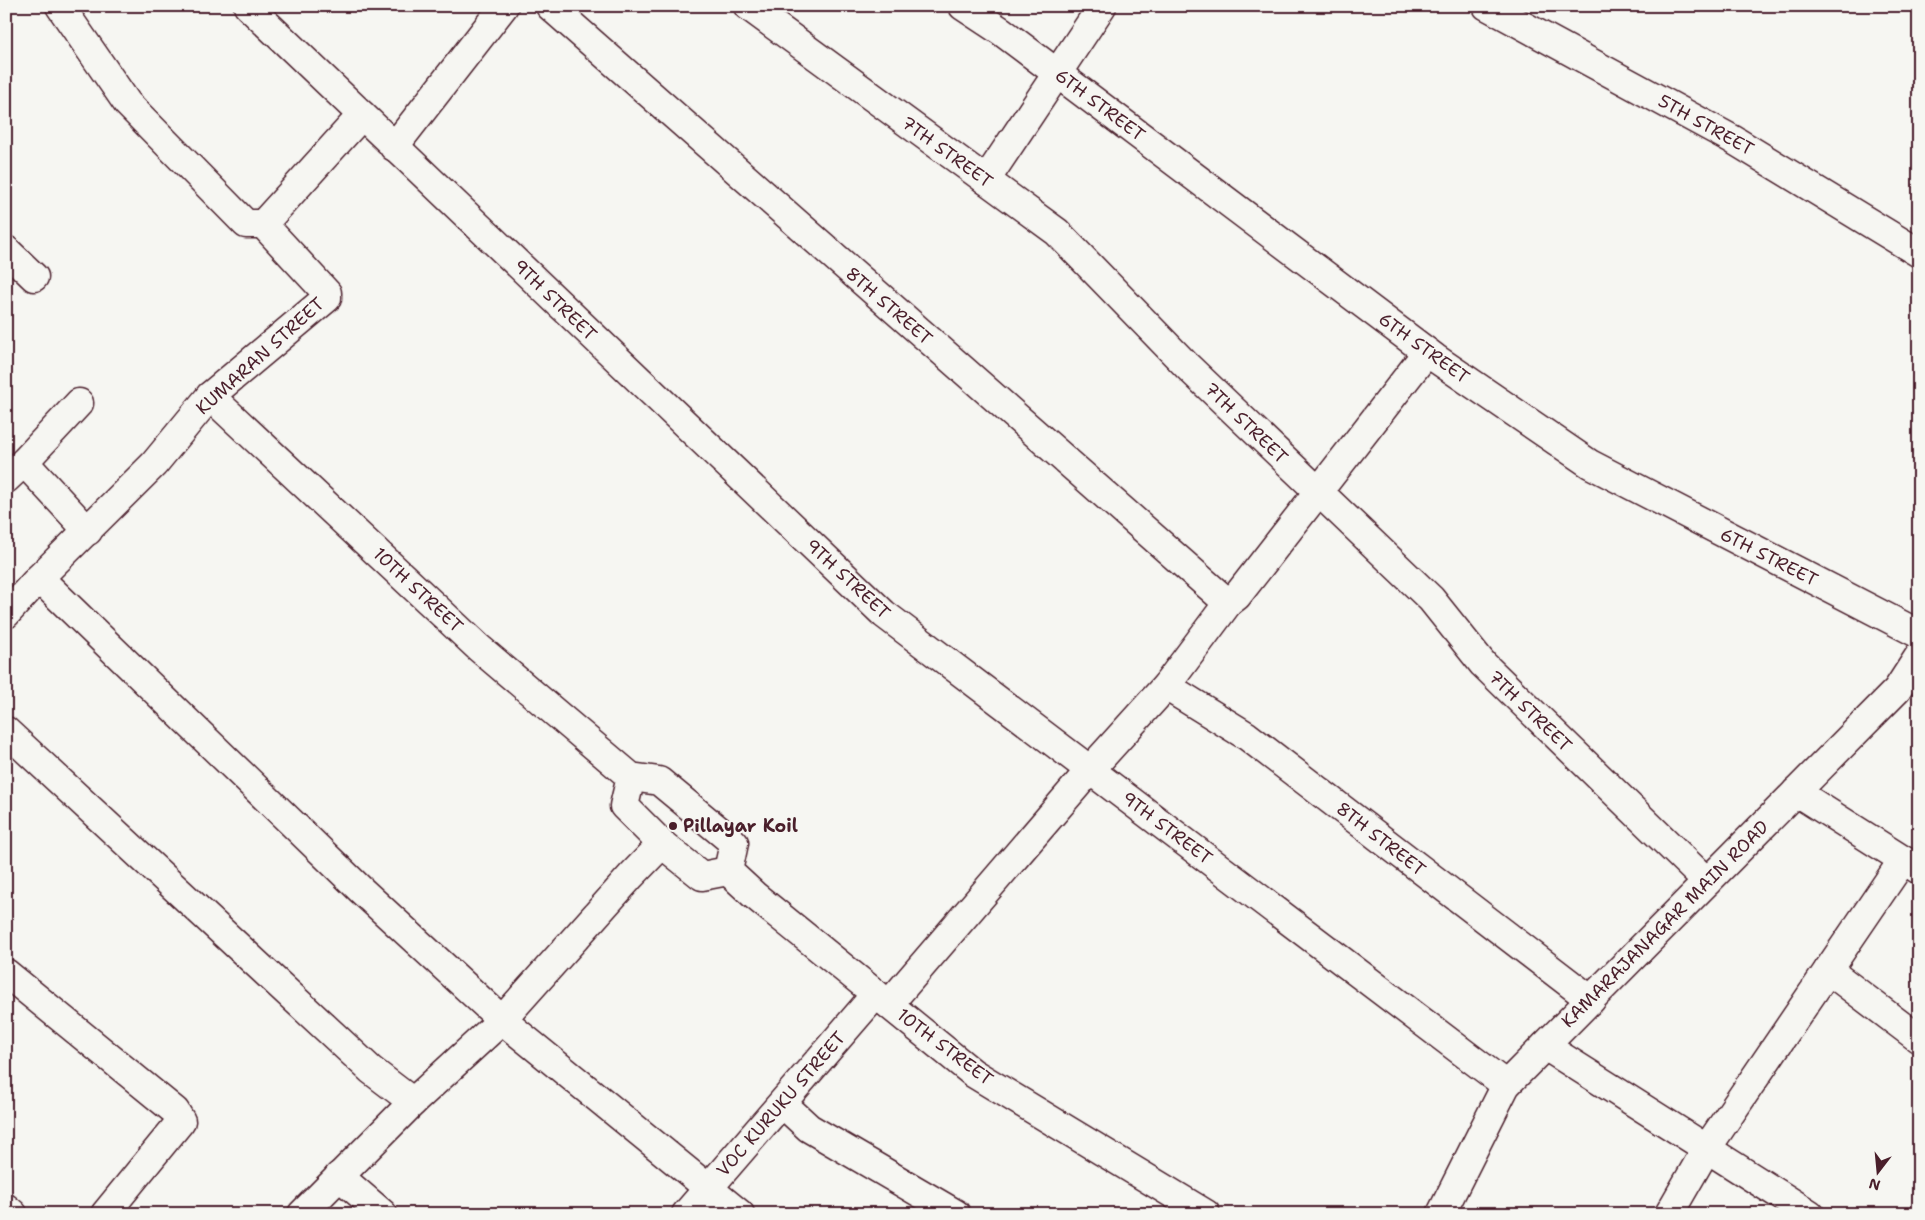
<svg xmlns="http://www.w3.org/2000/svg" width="1925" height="1220" font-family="'Shantell Sans',sans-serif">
	<rect width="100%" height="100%" fill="#f6f6f2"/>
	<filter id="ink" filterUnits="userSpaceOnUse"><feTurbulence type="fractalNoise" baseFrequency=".02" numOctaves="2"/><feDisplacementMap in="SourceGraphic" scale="10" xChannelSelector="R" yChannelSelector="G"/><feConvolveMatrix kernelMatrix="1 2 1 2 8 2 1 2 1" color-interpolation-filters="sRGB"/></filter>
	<g filter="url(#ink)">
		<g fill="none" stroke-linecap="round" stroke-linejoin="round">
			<g stroke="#4a1f2b" stroke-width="31">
				<g id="minor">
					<path d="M60,6L127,103L246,224H263"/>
					<path d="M550,6L1228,603"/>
					<path d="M748,6L1057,232L1187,366L1431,599L1483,664L1707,882"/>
					<path d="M963,6L1001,31L1435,358L1590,464L1919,634"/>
					<path d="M1487,6L1732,139L1919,253"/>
					<path d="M394,147L504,6"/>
					<path d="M986,180L1102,6"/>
					<path d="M6,250L34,277"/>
					<path d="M210,396L479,648L631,777L659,781L734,843L728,871L754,895L973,1073L1206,1214"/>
					<path d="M24,462L88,531"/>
					<path d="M6,479L24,462L79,403"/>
					<path d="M39,578L361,890L502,1020L740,1214"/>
					<path d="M6,614L39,578L154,464L210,396L327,298V293L263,224L362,115"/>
					<path d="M1166,686L1247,736L1591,1000"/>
					<path d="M6,731L371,1070L413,1102"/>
					<path d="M631,777L624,806L662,844L702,876L728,871"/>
					<path d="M1796,792L1919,870"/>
					<path d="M1828,970L1919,1039"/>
					<path d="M6,973L175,1111L181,1121L105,1214"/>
					<path d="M889,1004L1090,770L1166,686L1228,603L1237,596L1427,352"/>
					<path d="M1545,1046L1810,1214"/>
					<path d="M783,1104L809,1128L956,1214"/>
					<path d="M339,1176L383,1214"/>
					<path d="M6,1208L13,1214"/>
					<path d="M302,1214L413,1102L502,1020L631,876L662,844"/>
					<path d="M686,1214L876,994"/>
					<path d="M1669,1214L1707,1148L1903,860"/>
				</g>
			</g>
			<g stroke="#4a1f2b" stroke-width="31">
				<path id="tertiary" d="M248,6L884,614L1506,1085"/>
			</g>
			<g stroke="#4a1f2b" stroke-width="31">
				<path id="secondary" d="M1441,1214L1506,1085L1897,690L1919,656"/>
			</g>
			<use href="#minor" stroke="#f6f6f2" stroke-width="28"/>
			<use href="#tertiary" stroke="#f6f6f2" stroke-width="28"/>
			<use href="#secondary" stroke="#f6f6f2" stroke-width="28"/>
		</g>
	</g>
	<circle fill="#4a1f2b" stroke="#f6f6f2" stroke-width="2" cx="673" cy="826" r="5"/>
	<g text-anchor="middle" stroke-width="4" stroke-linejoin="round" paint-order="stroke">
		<g font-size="18" fill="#4a1f2b" stroke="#f6f6f2">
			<text transform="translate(1100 105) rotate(37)" y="6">6TH STREET</text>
			<text transform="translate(1706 125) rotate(29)" y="6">5TH STREET</text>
			<text transform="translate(947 152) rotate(36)" y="6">7TH STREET</text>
			<text transform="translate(555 300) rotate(44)" y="6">9TH STREET</text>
			<text transform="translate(889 306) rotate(41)" y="6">8TH STREET</text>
			<text transform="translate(1424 348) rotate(36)" y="6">6TH STREET</text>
			<text transform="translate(260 356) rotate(-42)" y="6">KUMARAN STREET</text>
			<text transform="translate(1246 423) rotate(44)" y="6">7TH STREET</text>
			<text transform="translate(1769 557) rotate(27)" y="6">6TH STREET</text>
			<text transform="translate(848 579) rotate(43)" y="6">9TH STREET</text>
			<text transform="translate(418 590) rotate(43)" y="6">10TH STREET</text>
			<text transform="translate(1530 711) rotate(44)" y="6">7TH STREET</text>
			<text transform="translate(1167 828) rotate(37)" y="6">9TH STREET</text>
			<text transform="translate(1381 839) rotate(38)" y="6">8TH STREET</text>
			<text transform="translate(1665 924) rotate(-45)" y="6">KAMARAJANAGAR MAIN ROAD</text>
			<text transform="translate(945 1047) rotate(37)" y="6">10TH STREET</text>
			<text transform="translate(781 1104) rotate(-49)" y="6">VOC KURUKU STREET</text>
		</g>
		<g font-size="18" font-weight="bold" fill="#4a1f2b" stroke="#f6f6f2" text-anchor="start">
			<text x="683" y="832">Pillayar Koil</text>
		</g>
	</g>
	<rect width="1925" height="1220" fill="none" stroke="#f6f6f2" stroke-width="25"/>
	<rect x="12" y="12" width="1900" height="1195" fill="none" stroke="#4a1f2b" stroke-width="2" filter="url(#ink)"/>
	<g transform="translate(1878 1172) rotate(196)" stroke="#f6f6f2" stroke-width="4" paint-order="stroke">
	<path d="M0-4L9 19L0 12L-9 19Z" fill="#4a1f2b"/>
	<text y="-8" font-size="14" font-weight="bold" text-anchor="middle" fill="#4a1f2b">N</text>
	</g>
</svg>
